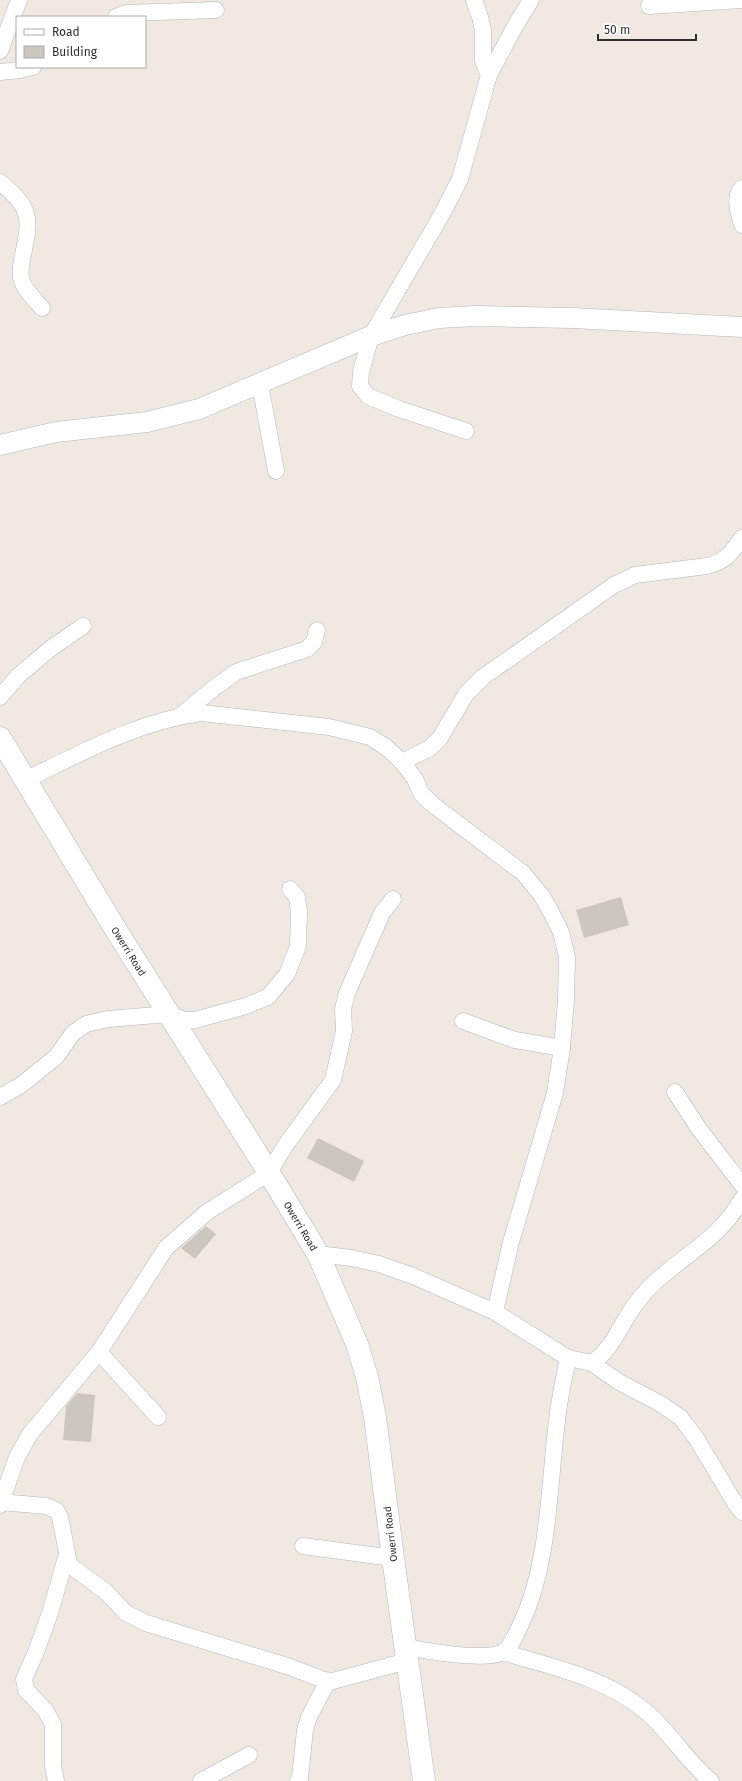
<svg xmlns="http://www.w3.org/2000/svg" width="742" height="1781" font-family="'Fira Sans',sans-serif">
	<rect width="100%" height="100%" fill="#efe9e1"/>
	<g fill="#cbc7bf">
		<path d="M621,897L629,925L584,938L576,910Z"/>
		<path d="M318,1138L364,1161L354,1182L307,1158Z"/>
		<path d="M206,1226L216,1234L195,1259L181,1248Z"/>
		<path d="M77,1393L95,1395L91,1442L63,1440L66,1406Z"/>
	</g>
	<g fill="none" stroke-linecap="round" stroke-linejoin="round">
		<g stroke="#b4b7c1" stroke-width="17">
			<g id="minor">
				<path d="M474,0L480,17L483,30V61L489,75"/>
				<path d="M649,6L742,0"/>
				<path d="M116,17L126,13L216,10"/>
				<path d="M0,51L19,0"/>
				<path d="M0,72L20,70L33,67"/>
				<path d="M0,182C34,210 30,220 22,260C21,266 19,275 22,281C24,289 36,301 42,308"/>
				<path d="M742,188C733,196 739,215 742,225"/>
				<path d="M260,384L276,471"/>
				<path d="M466,431L399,409L368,396L360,386L361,372L371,336L442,214L460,179L489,75L515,26L531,0"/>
				<path d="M0,697L18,676L50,649L83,626"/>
				<path d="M180,716L214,688L236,672L307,649L314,642L317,630"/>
				<path d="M402,762L430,748L440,738L466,694L483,677L614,585L635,575L707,566C728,560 730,554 742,538"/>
				<path d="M25,780C81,753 139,721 201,713L329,727L370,737L387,748L402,762L415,779L421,793L432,804L523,873L542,896L551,912L561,932L567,957L566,1000L562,1048L555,1093L511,1242L495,1312"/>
				<path d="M463,1021L515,1040L562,1048"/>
				<path d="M675,1092L699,1129L742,1185"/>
				<path d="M0,1097L21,1085L56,1057L73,1033L86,1024L108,1019L169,1014L184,1020H195L246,1006L268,997L287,974L298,946L299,912L297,897L290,889"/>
				<path d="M318,1254L351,1258L379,1264L413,1276L495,1312L568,1358C564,1379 559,1400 557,1421C548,1492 550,1570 516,1634C513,1641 508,1650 501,1653C483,1661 427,1651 405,1647"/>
				<path d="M99,1352L158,1417"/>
				<path d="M568,1358L592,1363C612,1349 619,1328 632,1309C640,1298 650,1285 661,1277C692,1250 721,1236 742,1199"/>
				<path d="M592,1363L619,1382L661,1404L681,1418L696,1438L735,1503L742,1512"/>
				<path d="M0,1502L46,1506L56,1510L60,1517L69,1563L72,1567L105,1591L126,1613L146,1623L287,1666L324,1680L333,1681L407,1661"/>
				<path d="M0,1505L17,1457L30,1434L99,1352L166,1248L207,1212L269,1173L285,1146L333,1080L344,1031L343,1009L347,993L382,913L393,899"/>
				<path d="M303,1546L393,1558"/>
				<path d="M503,1652C551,1667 604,1677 644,1710C669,1730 686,1761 711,1781"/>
				<path d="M56,1781L53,1766V1724L45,1710L26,1690L24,1679L36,1652L50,1613L67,1554"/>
				<path d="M201,1781L249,1755"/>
				<path d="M298,1781L300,1778L305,1730L309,1717L328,1681"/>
			</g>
		</g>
		<g stroke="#b4b7c1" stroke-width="21">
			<path id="tertiary" d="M0,445L56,432L147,422L199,409L371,336L405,325L439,318L476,316L573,318L742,327"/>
		</g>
		<g stroke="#b4b7c1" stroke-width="23">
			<path id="secondary" d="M0,738L116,930L269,1173L318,1254L357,1344L367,1377L375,1417L393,1558L424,1781"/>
		</g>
		<use href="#minor" stroke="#fff" stroke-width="16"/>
		<use href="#tertiary" stroke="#fff" stroke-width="20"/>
		<use href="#secondary" stroke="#fff" stroke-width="22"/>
	</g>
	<g text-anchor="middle" stroke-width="3" stroke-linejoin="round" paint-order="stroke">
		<g font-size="10" fill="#2e2e2e" stroke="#fff">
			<text transform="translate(129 951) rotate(58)" y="4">Owerri Road</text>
			<text transform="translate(301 1226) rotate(59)" y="4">Owerri Road</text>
			<text transform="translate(390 1534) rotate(-97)" y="4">Owerri Road</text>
		</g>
	</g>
	<rect x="16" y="16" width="130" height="52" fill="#ffffff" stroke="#ababab"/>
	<rect x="24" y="29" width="20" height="6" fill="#ffffff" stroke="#ababab"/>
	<text x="52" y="36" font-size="12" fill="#2e2e2e">Road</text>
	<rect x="24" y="46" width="20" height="12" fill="#cbc7bf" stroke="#ababab"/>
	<text x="52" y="56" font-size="12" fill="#2e2e2e">Building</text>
	<path d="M598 34v6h98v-6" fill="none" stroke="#2e2e2e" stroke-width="2"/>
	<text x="604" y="34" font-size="12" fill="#2e2e2e" stroke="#ffffff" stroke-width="3" paint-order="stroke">50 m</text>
</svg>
